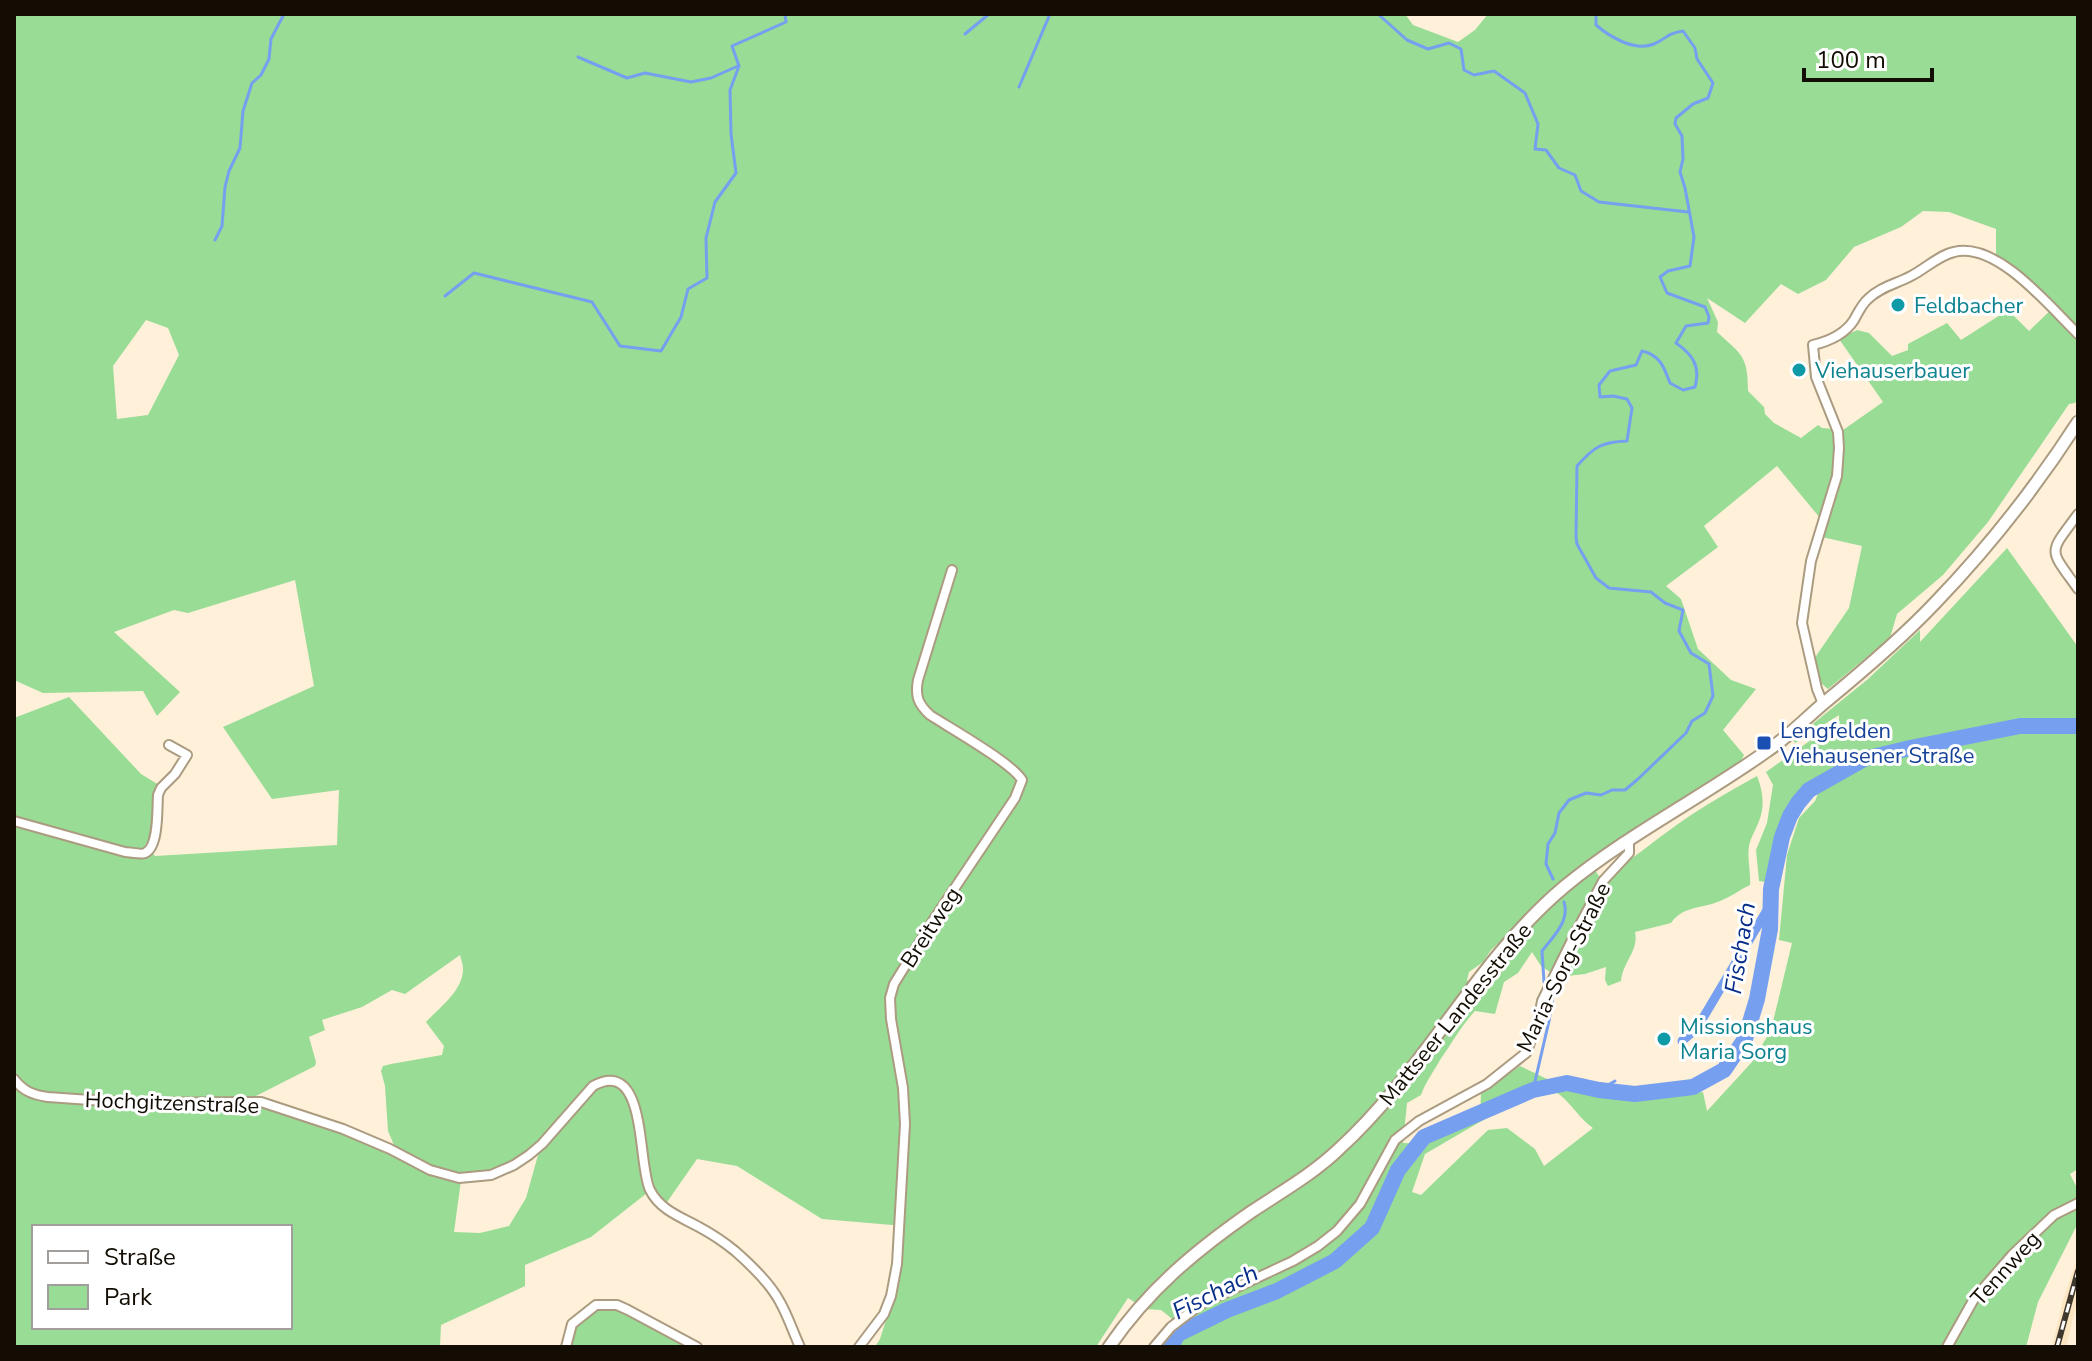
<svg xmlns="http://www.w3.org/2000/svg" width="2092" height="1361" font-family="'Nunito Sans',sans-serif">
	<rect width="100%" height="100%" fill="#fef0d9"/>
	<path fill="#fce6c2" d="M2078,1256V1299L2066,1347H2052L2063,1301Z"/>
	<g fill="#98dc95" fill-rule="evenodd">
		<path d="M14,14H1405L1413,25L1458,42L1475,30L1488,14H2078V398L2075,403L2069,404L1988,522L1943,575L1897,614L1890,638L1828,689L1821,683L1814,659L1849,608L1862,546L1822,537L1825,524L1777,466L1704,526L1718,547L1666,586L1681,599L1698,649L1731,680L1756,689L1723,730L1744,755L1739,765L1601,852L1565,880L1491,950L1483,962L1469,972L1467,980L1476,993C1509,946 1548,904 1595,870L1600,878C1624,866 1645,848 1667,832C1695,811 1726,793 1757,776C1763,791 1765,806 1759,821C1756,830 1751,836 1749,846C1747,859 1751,872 1750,885C1739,890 1731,897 1720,901C1702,909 1684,905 1671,923L1635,932C1639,951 1623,961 1621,981L1608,986L1605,980L1606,967L1585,974L1567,976L1569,964L1591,923L1578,920L1550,972L1541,966L1532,952L1518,973L1504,982L1495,1014L1475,1011C1461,1026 1452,1043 1440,1060C1433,1073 1426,1081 1421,1095L1407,1103L1403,1143L1427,1144L1480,1118L1481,1093L1520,1066L1566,1088L1617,1099L1703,1092L1707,1111L1752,1062L1771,1030L1792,943L1779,940L1787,855L1799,818L1815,801L1825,776C1795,786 1785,810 1776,838C1772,853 1767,867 1765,882L1759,881L1756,850L1767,823L1773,785L1766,772L1839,720V715L1795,743L1793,740L1868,679L1920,630V642L2007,548L2078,647V1169L2070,1174L2078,1190V1223L2038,1302L2026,1347H1173L1182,1335L1171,1318L1161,1310L1145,1309L1128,1298L1096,1347H875L880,1339L899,1279L904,1226L822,1219L737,1166L697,1159L665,1205L655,1193L650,1183L627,1088L603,1080L536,1146L500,1170L469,1176L440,1172L398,1149L394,1145L388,1131L385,1086L381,1071L383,1066L391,1064L442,1055L444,1046L426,1022C439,1008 464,990 463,968C463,964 461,960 460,955L405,994L392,990L362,1007L322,1020L325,1030L309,1037L316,1062L315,1066L252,1098L246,1099L158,1101L33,1092L14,1075V718L69,697L141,774L159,785C148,803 159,829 145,845L155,856L337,845L339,790L272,799L223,727L314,686L295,580L188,613L174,610L114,632L180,692L157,716L143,691L43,693L14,680ZM1923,211L1949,212L1996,229V256L2027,280L2054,307L2029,331L2008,310L1961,340L1947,323L1908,344V350L1892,356L1869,333L1857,330L1839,339L1883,402L1843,430L1822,428L1818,425L1801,438L1774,423L1765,414L1764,407L1748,391C1748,356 1742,355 1717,332L1718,322L1707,298L1745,323L1781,284L1798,294L1826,280L1854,247L1901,227ZM146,320L168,328L179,355L148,415L117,419L113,366ZM1552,1090C1569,1098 1577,1117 1593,1128L1544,1166L1535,1149L1507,1128L1488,1130L1421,1195L1412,1192L1425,1154C1465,1131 1507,1103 1552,1090Z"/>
		<path d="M14,1083L34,1096L256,1104L342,1130L461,1180L454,1232L480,1233L509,1226L526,1198L540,1148L592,1092L607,1085L613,1086L623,1091L629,1099L647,1193L591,1237L525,1265V1286L441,1325L440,1347H14ZM34,1227H290V1327H34Z"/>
		<path d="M601,1307L621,1309L692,1347H569C575,1326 580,1316 601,1307Z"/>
	</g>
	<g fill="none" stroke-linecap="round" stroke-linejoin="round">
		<g stroke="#769ff0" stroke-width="3">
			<path d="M1378,14L1407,40L1428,49L1449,43L1461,49L1464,70L1474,75L1494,71L1525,93L1538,124L1535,149L1546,150L1559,168L1575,175L1581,191L1599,202L1688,212"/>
			<path d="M965,34L989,14"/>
			<path d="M578,57L627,78L645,73L691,82L711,78L738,66"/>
			<path d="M1019,87L1050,14"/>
			<path d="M215,240L222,226L225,187L229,171L240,148L243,111L252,83L261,75L269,59L271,39L284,14"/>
			<path d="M445,296L474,273L592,302L620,346L661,351L681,317L688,289L707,278L706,238L715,202L736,173L731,134L730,90L739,66L732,46L786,22L785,14"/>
			<path d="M1553,879L1546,864L1548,844L1555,833L1559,813L1569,800L1586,793L1601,795L1612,790H1625L1638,779L1686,733L1692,721L1705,713L1713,696L1709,664L1691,653L1679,631L1683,610L1665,603L1651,592L1609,588L1596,578L1577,544L1576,537L1577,466C1594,447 1601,442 1627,441L1632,408L1627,399L1613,396L1600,397L1599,385L1610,371L1636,365L1642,351C1660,355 1664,367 1670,383L1683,390L1695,387C1701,366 1692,354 1676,343L1686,326L1708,323L1709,317L1705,307L1667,293L1660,277L1668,271L1690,266L1694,237L1685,188L1680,172L1683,159L1682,136L1675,124L1676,118L1693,104L1708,98L1713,83L1697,59L1695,48L1683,31C1665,34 1668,38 1654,44C1635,52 1610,37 1596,25V14"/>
			<path d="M1533,1090L1549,1021L1554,989L1544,982L1542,951C1553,937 1570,921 1564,902"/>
			<path d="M1599,1090L1615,1081"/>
		</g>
		<path stroke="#769ff0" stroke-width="9" d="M1682,1041L1697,1028L1770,905"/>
		<path stroke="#769ff0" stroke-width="16" d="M1170,1347L1178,1334L1227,1310L1277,1291L1335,1261L1372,1228L1398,1170L1424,1137L1533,1090L1567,1083L1599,1090L1635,1094L1693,1087L1724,1070L1745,1039L1757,999L1770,929L1771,889L1782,837L1790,816L1798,803L1809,790L1864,759L1910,748L2020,726H2078"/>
		<g stroke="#ab9b80" stroke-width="12">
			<g id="street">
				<path d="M2078,514C2048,555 2048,547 2078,589"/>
				<path d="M1823,704L1817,689L1802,623L1811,561L1837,476L1839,448L1838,432L1816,377L1813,345C1830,341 1845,334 1854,320C1858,313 1862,304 1868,299C1880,287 1896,284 1911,276C1925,269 1939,255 1954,252C1997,241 2050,307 2078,334"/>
				<path d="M14,821L125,852C131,852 140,855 145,853C159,847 157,809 158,795L161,788L175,774L187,755L169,745"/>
				<path d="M14,1079C23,1091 33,1095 48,1097L132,1103L261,1102L343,1129L390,1149L430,1170L459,1178L491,1175L514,1165L529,1155L542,1144L593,1086C648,1056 637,1164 650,1190C660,1210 681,1217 699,1227C712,1234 724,1242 735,1251C751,1265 770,1283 780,1302C788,1316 793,1332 800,1347"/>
				<path d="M566,1347L572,1324L596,1305H617L628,1310L697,1347"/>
				<path d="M859,1347L884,1314L891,1296L897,1264L905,1124L903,1088L891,1019L890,998L894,984L936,916L1015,798L1022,780C1012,763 950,728 930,715C918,704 915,696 918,680L952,570"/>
				<path d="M1154,1347L1171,1327L1201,1304L1293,1261L1318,1246L1337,1231L1360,1204L1395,1140L1419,1121L1487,1084L1526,1053L1538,1022L1542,1001L1576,932L1603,881L1629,853V840"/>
				<path d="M1947,1347L1974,1299L2012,1255L2054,1215L2078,1203"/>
			</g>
		</g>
		<g stroke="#ab9b80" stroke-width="15">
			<path id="secondary" d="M1109,1347C1148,1290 1195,1251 1251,1212C1281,1192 1313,1174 1339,1149C1425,1071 1475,962 1564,887C1627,835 1701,798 1767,751C1788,737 1805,719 1824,703C1863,671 1901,639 1935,603C1988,548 2036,487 2078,422"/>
		</g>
		<use href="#street" stroke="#fff" stroke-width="8"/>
		<use href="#secondary" stroke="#fff" stroke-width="11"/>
		<g stroke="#3e372b" stroke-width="6">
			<path id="rail" d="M2057,1347L2078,1271"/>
		</g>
		<use href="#rail" stroke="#fff" stroke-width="3" stroke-dasharray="9" stroke-linecap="butt"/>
	</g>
	<g fill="#0f9aa8" stroke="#fff" stroke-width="3">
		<circle cx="1898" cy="305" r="8"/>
		<circle cx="1799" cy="370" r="8"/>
		<circle cx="1664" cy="1039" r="8"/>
	</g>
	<rect fill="#1a4fb4" stroke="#fff" stroke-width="3" x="1756" y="735" width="16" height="16" rx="4"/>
	<g text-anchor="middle" stroke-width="6" stroke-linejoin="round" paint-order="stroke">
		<g font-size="22" fill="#0d838f" stroke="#fff" text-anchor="start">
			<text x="1914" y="313">Feldbacher</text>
			<text x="1815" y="378">Viehauserbauer</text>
			<text x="1680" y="1034">Missionshaus<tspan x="1680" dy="25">Maria Sorg</tspan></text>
		</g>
		<g font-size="22" fill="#164399" stroke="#fff" text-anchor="start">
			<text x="1780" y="738">Lengfelden<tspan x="1780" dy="25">Viehausener Straße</tspan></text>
		</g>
		<g font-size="22" fill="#130d04" stroke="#fff">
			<text transform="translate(930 927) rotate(-57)" y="8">Breitweg</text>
			<text transform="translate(1563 967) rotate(-64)" y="8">Maria-Sorg-Straße</text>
			<text transform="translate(1455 1014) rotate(-51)" y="8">Mattseer Landesstraße</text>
			<text transform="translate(172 1102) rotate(2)" y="8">Hochgitzenstraße</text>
			<text transform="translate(2005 1268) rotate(-48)" y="8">Tennweg</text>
		</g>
		<g font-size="24" font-style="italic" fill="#062e89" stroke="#fff">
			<text transform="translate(1740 948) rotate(-81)" y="8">Fischach</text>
			<text transform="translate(1215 1292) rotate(-27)" y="8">Fischach</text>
		</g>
	</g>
	<rect width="2092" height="1361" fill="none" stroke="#130d04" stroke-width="32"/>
	<rect x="32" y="1225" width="260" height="104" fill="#ffffff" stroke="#a19e9b" stroke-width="2"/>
	<rect x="48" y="1251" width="40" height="12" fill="#ffffff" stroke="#a19e9b" stroke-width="2"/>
	<text x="104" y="1265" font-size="24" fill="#130d04">Straße</text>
	<rect x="48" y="1285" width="40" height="24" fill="#98dc95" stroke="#a19e9b" stroke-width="2"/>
	<text x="104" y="1305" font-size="24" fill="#130d04">Park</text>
	<path d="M1804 68v12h128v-12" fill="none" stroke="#130d04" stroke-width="4"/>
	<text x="1816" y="68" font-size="24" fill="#130d04" stroke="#ffffff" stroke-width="6" paint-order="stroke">100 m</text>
</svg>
